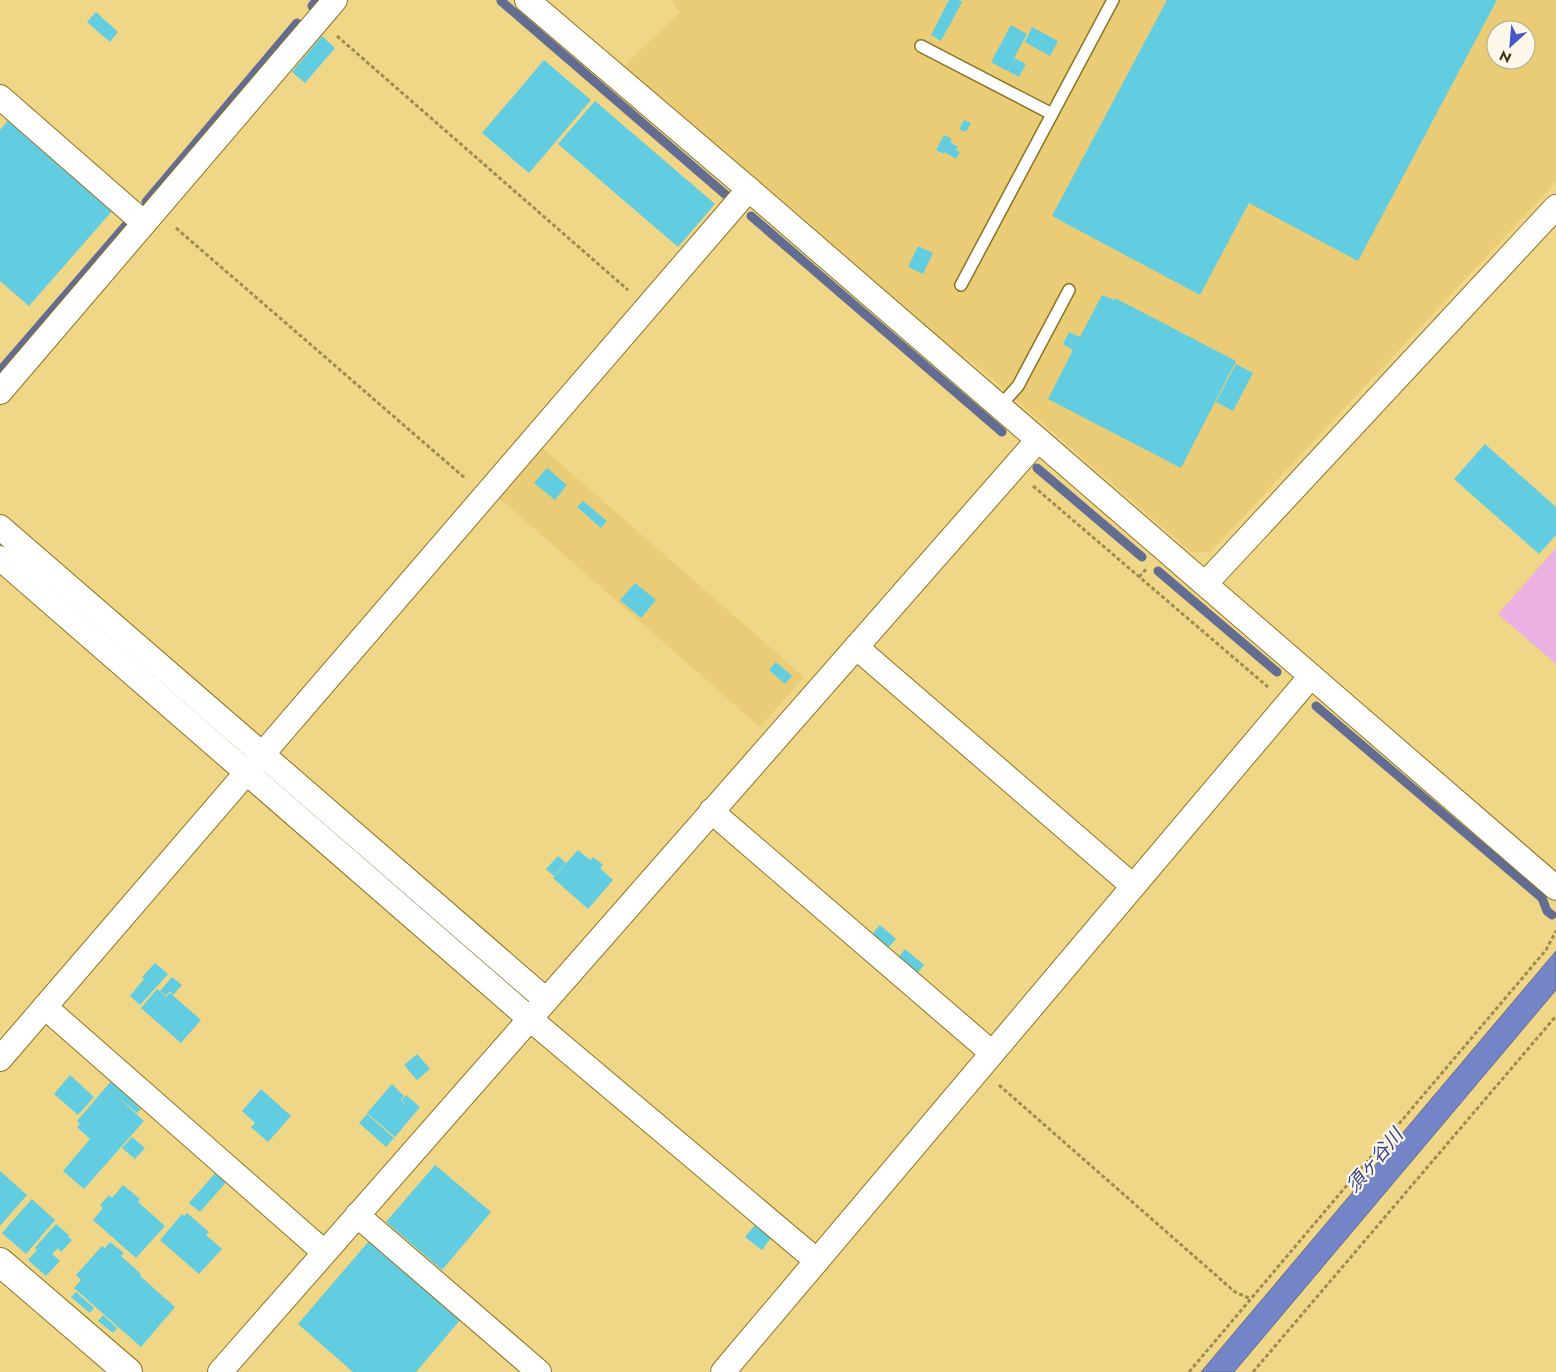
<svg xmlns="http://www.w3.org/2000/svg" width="1556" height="1372" font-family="Jost,'Noto Sans JP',sans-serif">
	<rect width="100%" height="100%" fill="#f0d687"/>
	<g fill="#e9cc75" fill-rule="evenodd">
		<path d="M672,0H1556V182L1210,552H1191L965,356L962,359L624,66L680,12ZM1496,30H1526V60H1496Z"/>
		<path d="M540,446L804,677L760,727L496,495Z"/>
	</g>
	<path fill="#ebb1e2" d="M1556,548V664L1498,614Z"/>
	<path fill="#7385c7" stroke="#636d91" d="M1556,951V990L1234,1372H1201Z"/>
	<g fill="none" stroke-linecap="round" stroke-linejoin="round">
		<g stroke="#636d91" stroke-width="9">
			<path d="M501,1L726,195"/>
			<path d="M312,6L317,0"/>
			<path d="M146,202L297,23"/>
			<path d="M751,216L1002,432"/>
			<path d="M0,371L127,224"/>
			<path d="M1037,468L1142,557"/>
			<path d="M1158,571L1277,672"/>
			<path d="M1316,706L1542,898L1547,911L1552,915"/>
		</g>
	</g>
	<g fill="#62cde1">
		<path d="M949,0H959L962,2L941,41L931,35Z"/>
		<path d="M1167,0H1497L1358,261L1249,203L1200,295L1052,216Z"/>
		<path d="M96,12L118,32L110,42L87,22Z"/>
		<path d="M1011,25L1027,34L1014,58L1026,64L1019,77L1008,71L1011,65L1007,71L991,62Z"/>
		<path d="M1032,27L1058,41L1050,56L1025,42Z"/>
		<path d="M322,36L335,48L305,83L292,72Z"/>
		<path d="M544,60L591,100L529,173L482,133Z"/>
		<path d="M595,101L715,204L678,247L558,144Z"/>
		<path d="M9,119L113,210L29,306L0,281V130Z"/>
		<path d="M964,120L971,123L966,132L959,129Z"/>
		<path d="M944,135L952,139L950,142L958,147L956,150L960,152L956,159L945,152L944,154L936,150Z"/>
		<path d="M918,246L933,253L923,274L908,267Z"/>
		<path d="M1102,295L1114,300L1115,298L1236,361L1181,468L1048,399L1073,350L1063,344L1069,332L1080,337Z"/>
		<path d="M1236,364L1253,373L1233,411L1216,402Z"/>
		<path d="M1485,444L1556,507V535L1539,554L1454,479Z"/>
		<path d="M547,468L567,485L555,500L534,483Z"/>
		<path d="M583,501L607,521L601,528L577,507Z"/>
		<path d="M635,583L656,600L641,618L620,600Z"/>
		<path d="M776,662L792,676L785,684L769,670Z"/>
		<path d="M578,850L590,860L593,857L603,865L600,868L613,880L588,909L553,878Z"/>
		<path d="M558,856L566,863L554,876L546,869Z"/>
		<path d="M880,925L896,939L888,948L872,934Z"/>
		<path d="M905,949L924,965L916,975L897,959Z"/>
		<path d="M155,963L168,974L140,1005L130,996L144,979L142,977Z"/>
		<path d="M172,977L182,985L173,995L170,991L166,996L160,991Z"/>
		<path d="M157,989L166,997L170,993L201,1020L181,1043L141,1008Z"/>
		<path d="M417,1054L430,1069L417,1080L404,1065Z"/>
		<path d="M70,1075L94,1097L78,1115L54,1094Z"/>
		<path d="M113,1079L140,1102L137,1106L141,1109L137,1113L115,1094L144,1121L84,1189L63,1171L90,1139L77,1127L80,1124L77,1121Z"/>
		<path d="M392,1084L404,1096L401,1100L406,1105L402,1100L406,1095L420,1107L395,1137L367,1113Z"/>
		<path d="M261,1089L291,1116L268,1142L251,1127L255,1123L242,1111Z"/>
		<path d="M367,1114L394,1138L386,1147L359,1123Z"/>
		<path d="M132,1137L145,1148L135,1159L122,1148Z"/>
		<path d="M435,1165L491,1212L442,1270L386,1222Z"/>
		<path d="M0,1171L27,1195L0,1226Z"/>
		<path d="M217,1171L228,1180L200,1212L189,1203Z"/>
		<path d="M123,1185L140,1199L138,1202L165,1226L136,1258L93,1220L103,1208L100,1205L109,1195L112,1198Z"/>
		<path d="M32,1199L55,1220L26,1254L2,1233Z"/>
		<path d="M187,1213L209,1232L206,1235L222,1249L199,1274L160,1240L182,1214L184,1216Z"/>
		<path d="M56,1224L69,1235L68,1237L72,1240L61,1252L58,1248L52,1254L60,1261L46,1276L28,1260L37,1250L35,1248Z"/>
		<path d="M755,1225L771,1238L762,1250L745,1237Z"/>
		<path d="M369,1241L461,1319L416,1372H353L298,1324Z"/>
		<path d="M110,1242L124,1253L121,1256L141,1274L140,1276L175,1307L141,1347L74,1288L81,1280L76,1275L102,1246L105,1248Z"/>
		<path d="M76,1292L94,1308L90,1313L71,1297Z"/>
		<path d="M103,1315L117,1328L113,1333L98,1321Z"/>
	</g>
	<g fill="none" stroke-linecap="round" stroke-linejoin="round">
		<g stroke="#8d7422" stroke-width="14">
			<g id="service">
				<path d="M921,46L1052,114"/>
				<path d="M961,285L1113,0"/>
				<path d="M1000,406L1018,386L1069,290"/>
			</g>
		</g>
		<g stroke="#8d7422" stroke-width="26">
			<g id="minor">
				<path d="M527,0L752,192L1556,888"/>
				<path d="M0,97L144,223"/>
				<path d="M0,392L335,0"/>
				<path d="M0,527L546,1000"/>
				<path d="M0,558L530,1019L817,1261"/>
				<path d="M1205,584L1556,207"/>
				<path d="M856,647L1133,886"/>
				<path d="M711,811L992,1053"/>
				<path d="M45,1007L324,1252"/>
				<path d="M0,1059L749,189"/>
				<path d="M357,1215L539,1372"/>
				<path d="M220,1372L1038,440"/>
				<path d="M723,1372L1311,676"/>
			</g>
		</g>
		<g stroke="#8d7422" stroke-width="30">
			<path id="tertiary" d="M0,1262L128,1372"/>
		</g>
		<g stroke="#9f8c53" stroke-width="3" stroke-dasharray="4 2.5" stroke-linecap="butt">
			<path d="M337,36L628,290"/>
			<path d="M176,228L466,479"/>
			<path d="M1033,486L1268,687"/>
			<path d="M1139,577L1147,568"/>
			<path d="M999,1085L1235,1292L1251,1299"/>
			<path d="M1189,1372L1546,950L1556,931"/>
			<path d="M1253,1372L1556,1016"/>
		</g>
		<use href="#service" stroke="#fff" stroke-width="11"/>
		<use href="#minor" stroke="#fff" stroke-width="24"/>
		<use href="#tertiary" stroke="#fff" stroke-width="28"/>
	</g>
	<g text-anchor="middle" stroke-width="4.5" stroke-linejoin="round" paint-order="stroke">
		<g font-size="19" font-style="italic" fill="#313f8f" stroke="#fdf8e9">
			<text transform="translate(1374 1160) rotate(-50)" y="7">須ヶ谷川</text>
		</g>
	</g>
	<g transform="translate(1511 45) rotate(206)"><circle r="24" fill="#fdf8e9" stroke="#b1aa94"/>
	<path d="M0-4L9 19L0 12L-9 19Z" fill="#4558cc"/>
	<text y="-8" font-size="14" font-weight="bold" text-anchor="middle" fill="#3f3414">N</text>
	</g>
</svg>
